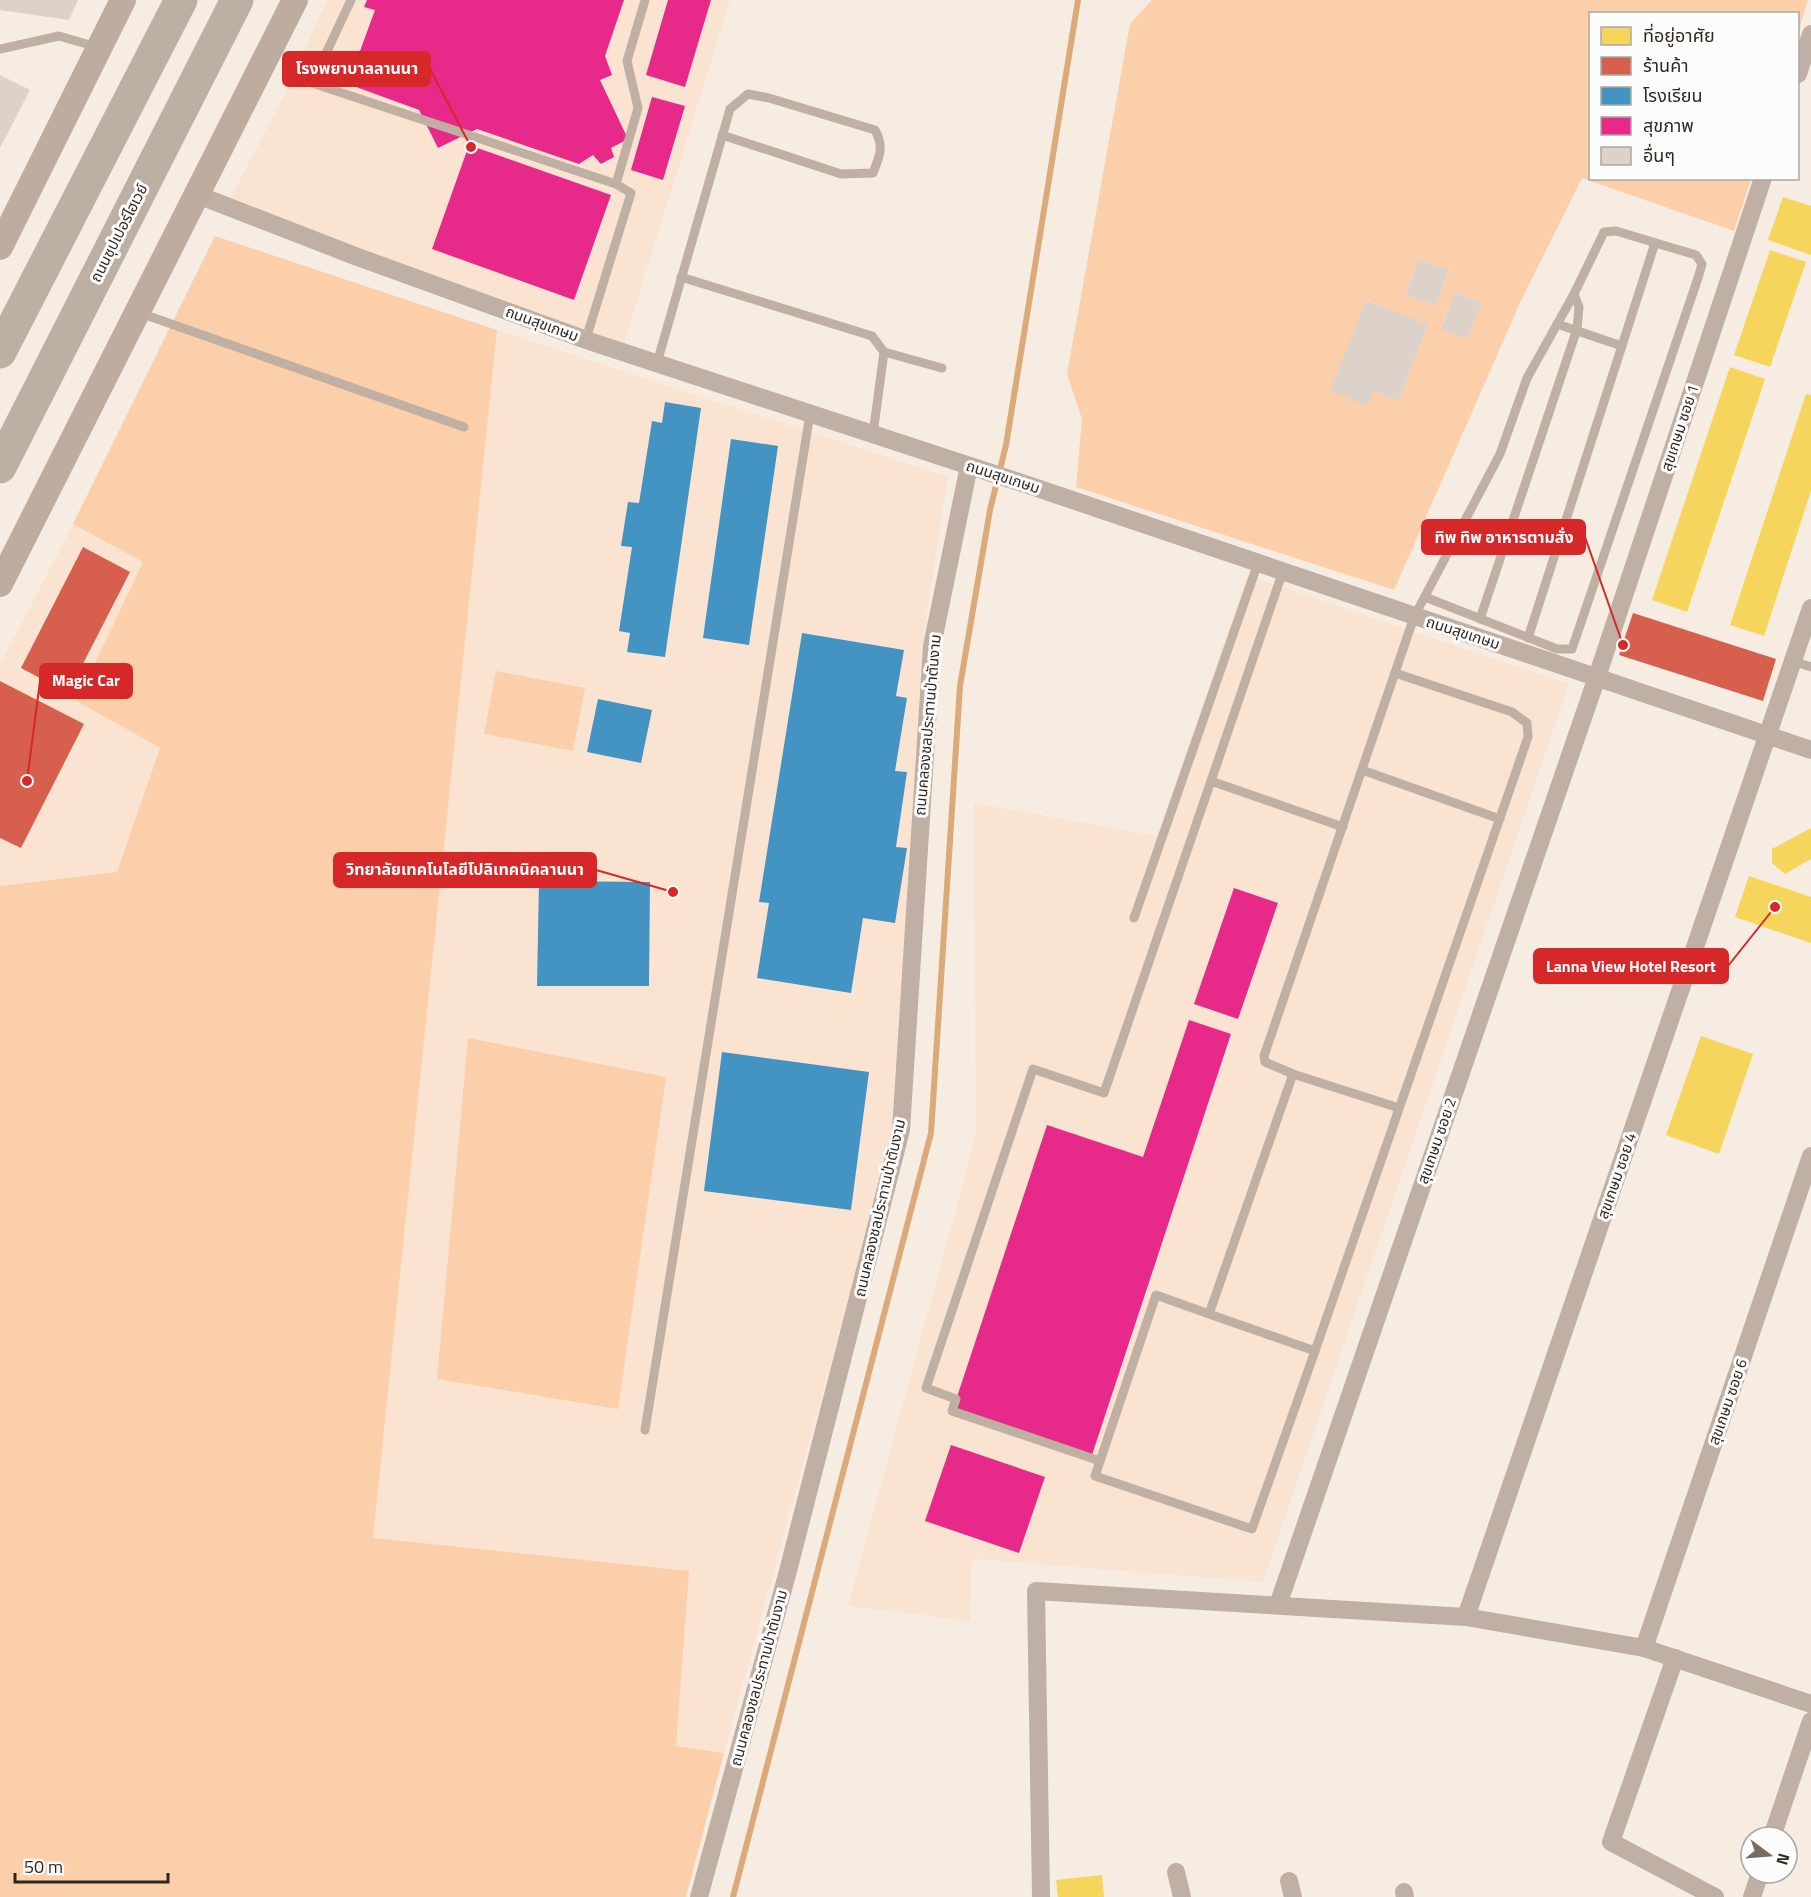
<svg xmlns="http://www.w3.org/2000/svg" width="1811" height="1897" font-family="'Titillium Web','Noto Sans Thai',sans-serif">
	<rect width="100%" height="100%" fill="#f7ece2"/>
	<g fill="#fae4d1">
		<path d="M327,0H730L623,347L229,201L285,93Z"/>
		<path d="M497,330L948,477L923,640L891,1144L724,1753L676,1746L373,1538Z"/>
		<path d="M73,524L143,562L77,700L160,748L117,872L0,886V665Z"/>
		<path d="M1247,575L1569,684L1263,1582L972,1559L970,1621L848,1606L976,1135L974,803L1157,836Z"/>
	</g>
	<g fill="#facfa9" fill-rule="evenodd">
		<path d="M1152,0H1808L1798,33V14H1590V178L1751,179L1734,231L1582,178L1520,303L1394,590L1076,487L1082,419L1067,374L1130,24ZM1419,259L1449,270L1435,306L1405,295ZM1455,292L1482,303L1467,339L1441,328ZM1367,300L1428,326L1398,400L1374,391Z"/>
		<path d="M215,236L497,330L373,1538L689,1571L676,1746L724,1753L686,1897H0V886L117,872L160,748L77,701L143,562L73,524Z"/>
		<path d="M496,671L585,688L573,751L484,734Z"/>
		<path d="M468,1038L666,1077L618,1409L437,1379Z"/>
	</g>
	<g fill="#f6d55c">
		<path d="M1783,197L1811,206V255L1768,240Z"/>
		<path d="M1770,250L1806,262L1770,367L1734,355Z"/>
		<path d="M1730,367L1765,379L1687,612L1652,600Z"/>
		<path d="M1806,394L1811,395V491L1764,636L1730,625Z"/>
		<path d="M1811,828V859L1785,874L1772,863V849Z"/>
		<path d="M1749,876L1811,897V943L1735,917Z"/>
		<path d="M1701,1036L1753,1054L1719,1154L1666,1135Z"/>
		<path d="M1102,1875L1104,1897H1058L1056,1880Z"/>
	</g>
	<g fill="#d6604d">
		<path d="M83,547L130,572L68,693L21,668Z"/>
		<path d="M1633,613L1776,659L1763,701L1619,655Z"/>
		<path d="M0,681L84,724L21,848L0,838Z"/>
	</g>
	<g fill="#4393c3">
		<path d="M665,402L701,408L665,657L627,652L630,633L619,631L632,547L621,546L628,502L639,503L652,421L662,423Z"/>
		<path d="M731,439L778,446L749,645L703,638Z"/>
		<path d="M802,633L904,650L896,696L907,698L895,771L907,772L896,847L907,848L895,923L863,918L851,993L757,978L769,903L759,902Z"/>
		<path d="M598,699L652,710L641,763L587,752Z"/>
		<path d="M539,881L650,882L649,986H537Z"/>
		<path d="M722,1052L869,1072L851,1210L704,1191Z"/>
	</g>
	<g fill="#e7298a">
		<path d="M367,0H624L605,56L612,75L600,80L628,139L611,148L614,157L601,164L593,155L579,164L477,129L438,148L419,110L348,84L375,10L364,7Z"/>
		<path d="M668,0H711L685,87L646,75Z"/>
		<path d="M652,97L685,106L663,180L631,170Z"/>
		<path d="M469,145L611,195L574,300L432,249Z"/>
		<path d="M1234,888L1278,903L1238,1019L1194,1004Z"/>
		<path d="M1189,1020L1231,1034L1090,1461L951,1415L1047,1125L1143,1157Z"/>
		<path d="M951,1445L1045,1477L1019,1553L925,1521Z"/>
	</g>
	<g fill="none" stroke-linecap="round" stroke-linejoin="round">
		<path stroke="#dca978" stroke-width="6" d="M733,1897L931,1133L960,686L990,510L1006,445L1078,0"/>
	</g>
	<g fill="#dcd2ca">
		<path d="M0,0H78L69,20L0,10Z"/>
		<path d="M0,75L30,90L0,148Z"/>
		<path d="M1419,259L1449,270L1435,306L1405,295Z"/>
		<path d="M1455,292L1482,303L1467,339L1441,329Z"/>
		<path d="M1366,300L1428,325L1398,401L1374,391L1368,406L1330,391Z"/>
	</g>
	<g fill="none" stroke-linecap="round" stroke-linejoin="round">
		<g stroke="#c0b0a3" stroke-width="9">
			<path d="M351,0L312,83L616,184"/>
			<path d="M0,49L59,36L97,47"/>
			<path d="M681,277L872,336L884,352L873,434"/>
			<path d="M140,313L464,427"/>
			<path d="M1557,324L1622,346"/>
			<path d="M586,339L631,193L616,184L638,108L627,61L645,0"/>
			<path d="M884,352L942,368"/>
			<path d="M657,363L730,109L748,94L769,98L875,130C884,146 880,156 873,173L841,174L722,135"/>
			<path d="M1480,619L1577,329L1579,307L1574,294"/>
			<path d="M1528,638L1655,243"/>
			<path d="M1793,661L1811,667"/>
			<path d="M1362,770L1500,819"/>
			<path d="M1211,781L1343,827"/>
			<path d="M1134,918L1258,563"/>
			<path d="M1293,1074L1399,1108"/>
			<path d="M1209,1314L1156,1295L1095,1476L1252,1529L1315,1351L1209,1314L1293,1074L1265,1062L1264,1056L1414,617L1500,454L1527,378L1574,294L1604,232L1616,231L1696,255L1702,264L1698,278L1572,649H1557L1425,597"/>
			<path d="M1315,1351L1528,737L1527,723L1512,712L1395,673"/>
			<path d="M645,1430L810,414"/>
			<path d="M1100,1461L952,1411L956,1399L926,1388L1033,1069L1104,1093L1283,571"/>
		</g>
		<g stroke="#c0b0a3" stroke-width="18">
			<path d="M1798,74L1811,34"/>
			<path d="M198,195L355,256L592,342L1028,485L1811,750"/>
			<path d="M1278,1605L1597,677L1763,178"/>
			<path d="M1466,1617L1811,608"/>
			<path d="M1644,1648L1811,1156"/>
			<path d="M1675,1658L1611,1842L1715,1897"/>
			<path d="M1772,1837L1811,1721"/>
			<path d="M1176,1872L1182,1897"/>
			<path d="M1289,1881L1293,1897"/>
			<path d="M1404,1892L1405,1897"/>
			<path d="M699,1897L788,1571L901,1130L932,646L969,466"/>
			<path d="M1041,1897L1036,1591L1466,1617L1644,1648L1811,1704"/>
			<path d="M1752,1897L1760,1873"/>
		</g>
		<g stroke="#bead9e" stroke-width="26">
			<path d="M0,247L123,0"/>
			<path d="M0,584L295,0"/>
		</g>
		<g stroke="#bcb0a3" stroke-width="33">
			<path d="M0,352L181,0"/>
			<path d="M0,467L237,0"/>
		</g>
	</g>
	<g text-anchor="middle" stroke-width="6" stroke-linejoin="round" paint-order="stroke">
		<g font-size="15" fill="#30271f" stroke="#fcfcfc">
			<text transform="translate(119 233) rotate(-63)" y="5">ถนนซุปเปอร์ไฮเวย์</text>
			<text transform="translate(542 324) rotate(20)" y="5">ถนนสุขเกษม</text>
			<text transform="translate(1680 428) rotate(-72)" y="5">สุขเกษม ซอย 1</text>
			<text transform="translate(1003 477) rotate(18)" y="5">ถนนสุขเกษม</text>
			<text transform="translate(1463 633) rotate(18)" y="5">ถนนสุขเกษม</text>
			<text transform="translate(928 725) rotate(-85)" y="5">ถนนคลองชลประทานป่าตันงาม</text>
			<text transform="translate(1437 1141) rotate(-71)" y="5">สุขเกษม ซอย 2</text>
			<text transform="translate(1617 1176) rotate(-71)" y="5">สุขเกษม ซอย 4</text>
			<text transform="translate(880 1208) rotate(-77)" y="5">ถนนคลองชลประทานป่าตันงาม</text>
			<text transform="translate(1728 1402) rotate(-71)" y="5">สุขเกษม ซอย 6</text>
			<text transform="translate(759 1678) rotate(-75)" y="5">ถนนคลองชลประทานป่าตันงาม</text>
		</g>
	</g>
	<path fill="none" stroke="#d62828" stroke-width="2" d="M471 147L430 69M1623 645L1585 537M27 781L40 681M673 892L596 870M1775 907L1728 966"/>
	<g fill="#d62828" stroke="#fcfcfc" stroke-width="2">
		<circle cx="471" cy="147" r="6"/>
		<circle cx="1623" cy="645" r="6"/>
		<circle cx="27" cy="781" r="6"/>
		<circle cx="673" cy="892" r="6"/>
		<circle cx="1775" cy="907" r="6"/>
	</g>
	<g fill="#d62828" stroke="#d62828" stroke-width="2">
		<rect x="283" y="52" width="147" height="34" rx="6"/>
		<rect x="1422" y="520" width="163" height="34" rx="6"/>
		<rect x="40" y="664" width="92" height="34" rx="6"/>
		<rect x="334" y="853" width="262" height="34" rx="6"/>
		<rect x="1534" y="949" width="194" height="34" rx="6"/>
	</g>
	<g font-size="16" text-anchor="middle" font-weight="bold" fill="#fff">
		<text x="357" y="74">โรงพยาบาลลานนา</text>
		<text x="1504" y="543">ทิพ ทิพ อาหารตามสั่ง</text>
		<text x="86" y="686">Magic Car</text>
		<text x="465" y="875">วิทยาลัยเทคโนโลยีโปลิเทคนิคลานนา</text>
		<text x="1631" y="972">Lanna View Hotel Resort</text>
	</g>
	<rect x="1589" y="12" width="210" height="168" fill="#fcfcfc" stroke="#aaa7a4" stroke-width="1.5"/>
	<rect x="1601" y="27" width="30" height="18" fill="#f6d55c" stroke="#aaa7a4" stroke-width="1.5"/>
	<text x="1643" y="42" font-size="18" fill="#30271f">ที่อยู่อาศัย</text>
	<rect x="1601" y="57" width="30" height="18" fill="#d6604d" stroke="#aaa7a4" stroke-width="1.5"/>
	<text x="1643" y="72" font-size="18" fill="#30271f">ร้านค้า</text>
	<rect x="1601" y="87" width="30" height="18" fill="#4393c3" stroke="#aaa7a4" stroke-width="1.5"/>
	<text x="1643" y="102" font-size="18" fill="#30271f">โรงเรียน</text>
	<rect x="1601" y="117" width="30" height="18" fill="#e7298a" stroke="#aaa7a4" stroke-width="1.5"/>
	<text x="1643" y="132" font-size="18" fill="#30271f">สุขภาพ</text>
	<rect x="1601" y="147" width="30" height="18" fill="#dcd2ca" stroke="#aaa7a4" stroke-width="1.5"/>
	<text x="1643" y="162" font-size="18" fill="#30271f">อื่นๆ</text>
	<g transform="translate(1769 1855) rotate(106)"><circle r="28" fill="#fcfcfc" stroke="#aaa7a4" stroke-width="1.5"/>
	<path d="M0-4.5L10 22L0 15L-10 22Z" fill="#766c63"/>
	<text y="-9" font-size="16" font-weight="bold" text-anchor="middle" fill="#30271f">N</text>
	</g>
	<path d="M15 1873v9h153v-9" fill="none" stroke="#30271f" stroke-width="3"/>
	<text x="24" y="1873" font-size="18" fill="#30271f" stroke="#fcfcfc" stroke-width="4.5" paint-order="stroke">50 m</text>
</svg>
